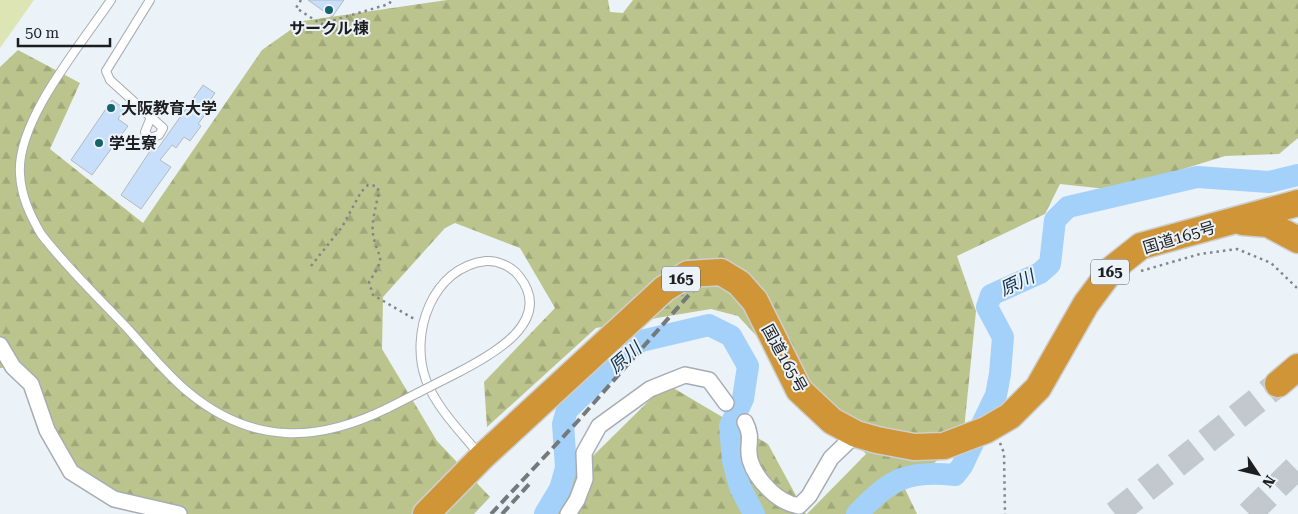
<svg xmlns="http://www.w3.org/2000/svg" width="1298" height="514" font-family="'Roboto Serif','Noto Sans JP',serif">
	<defs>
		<pattern id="forest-firs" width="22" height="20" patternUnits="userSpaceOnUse" patternTransform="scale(1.25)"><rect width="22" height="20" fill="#bbc48d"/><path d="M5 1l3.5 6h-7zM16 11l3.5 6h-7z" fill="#a0a879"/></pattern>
	</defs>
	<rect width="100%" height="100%" fill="#ebf2f8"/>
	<g fill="url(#forest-firs)">
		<path d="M447,0H608L610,12L623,13L633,0H1298V138L1279,154L1225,156L1116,190L1060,184L1045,214L957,256L976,311L963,440L904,487L917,514H807L866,454L738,316L711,309L596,328L487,427L484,382L555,308L520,248L455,223L445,228L383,297L382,349L437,441L490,497L474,514H179L148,508L77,476L34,399L13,367L0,368V67L18,50L80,83L50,149L143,223L262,50L303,21Z"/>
		<path d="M670,380L675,389L768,444L806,514H534Z"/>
	</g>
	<path fill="#dde5b4" d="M0,0H34L0,48Z"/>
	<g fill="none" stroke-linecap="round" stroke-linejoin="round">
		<g stroke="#a4d1fa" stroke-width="22">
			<path d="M545,514L560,489L566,468L563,424L567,410L631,348L641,341L709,325L731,336L748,366L743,399L730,426L733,461L740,487L754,514"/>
			<path d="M857,514C890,479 907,470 955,475L962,466L996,395L1000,374L1003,337L987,307L991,295L1040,273L1050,264L1055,220L1068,207L1197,177L1269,182L1298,175"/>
		</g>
	</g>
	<g fill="#c7dffa" stroke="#b4bac1">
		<path d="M308,0H344L332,17Z"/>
		<path d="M203,85L215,93L203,110L206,113L198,124L201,126L190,141L184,137L176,148L172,145L160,160L171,167L141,209L121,195L152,148L156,151Z"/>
		<path d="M112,100L125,109L118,119L128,126L92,175L71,160Z"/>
	</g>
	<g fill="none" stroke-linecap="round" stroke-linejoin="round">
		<g stroke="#c2c8cd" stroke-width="26" stroke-dasharray="26 13" stroke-linecap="butt">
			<path d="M1115,514L1278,384"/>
			<path d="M1249,514L1298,466"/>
		</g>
		<g stroke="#a7acb3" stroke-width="10">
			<g id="lane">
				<path d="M111,0C82,43 16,121 20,174C21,196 30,215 41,234C67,268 99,298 128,329C147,350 166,374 188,392C252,445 317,443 388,408"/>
				<path d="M150,0L106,71L110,80L163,128L159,135L150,138L145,132L151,117"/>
				<path d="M459,372C492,355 555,321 519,276C512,267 498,260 486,261C432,267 409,334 426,380C436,407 460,431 478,453"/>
			</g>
		</g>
		<g stroke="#a7acb3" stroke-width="18">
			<g id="street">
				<path d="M0,345L13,367L31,384L47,430L71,472L114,499L179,514"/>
				<path d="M745,422C754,439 746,445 750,460C756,480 778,503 799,506L809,496L831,458L856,434"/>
				<path d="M568,514L577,500L585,479L584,453L599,426L650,389L685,375L709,380L726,403"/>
			</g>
		</g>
		<g stroke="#cdcece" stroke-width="29">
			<g id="highway">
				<path d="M1243,222L1268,224L1298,240"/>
				<path d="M1278,384L1298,367"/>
				<path d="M426,514L482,457L664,289L688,274L721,272L739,283L755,301L799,390L832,421L856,434L877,440L914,447L944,446L986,430L1010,416L1038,388L1086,304L1112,269L1141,246L1298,203"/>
			</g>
		</g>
		<g stroke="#81868a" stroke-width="2.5" stroke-dasharray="2.5 4" stroke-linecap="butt">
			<path d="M301,0L296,8L321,24L389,4L392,0"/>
			<path d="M311,266L342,227L361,192L368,185L376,186L379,191C377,203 371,222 373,234C378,262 388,253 369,282L373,295L416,320"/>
			<path d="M1141,271L1200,254L1237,249L1271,263L1298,289"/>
			<path d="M1000,443L1004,453L1005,514"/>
		</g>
		<use href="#lane" stroke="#fff" stroke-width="8"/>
		<use href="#street" stroke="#fff" stroke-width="15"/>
		<use href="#highway" stroke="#cf9536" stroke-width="26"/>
		<g stroke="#74797c" stroke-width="4" stroke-dasharray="10 5" stroke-linecap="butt">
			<path d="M491,514L577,422L696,287"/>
			<path d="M502,514L532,481"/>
		</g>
		<g stroke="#a7acb3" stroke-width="10" stroke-linecap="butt">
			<path id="lane-bridge" d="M388,408L459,372"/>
		</g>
		<use href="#lane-bridge" stroke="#fff" stroke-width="8"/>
	</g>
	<g fill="#16626d" stroke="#ebf2f8" stroke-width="2">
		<circle cx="329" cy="10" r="5"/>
		<circle cx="111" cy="108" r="5"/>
		<circle cx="99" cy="143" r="5"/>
	</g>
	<g text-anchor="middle" stroke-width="4" stroke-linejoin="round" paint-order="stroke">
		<g fill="#ebf2f8" stroke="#5a5e61" stroke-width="1">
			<rect x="1091" y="259.5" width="38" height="25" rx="4"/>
			<rect x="662" y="266.5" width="38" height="25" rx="4"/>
		</g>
		<g font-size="15" font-weight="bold" fill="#1c1e20">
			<text x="1110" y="277">165</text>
			<text x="681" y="284">165</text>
		</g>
		<g font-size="16" font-weight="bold" fill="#1c1e20" stroke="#ebf2f8" text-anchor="start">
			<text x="329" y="34" text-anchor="middle">サークル棟</text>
			<text x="121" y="114">大阪教育大学</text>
			<text x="109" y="149">学生寮</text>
		</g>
		<g font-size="16" fill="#1c1e20" stroke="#ebf2f8">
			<text transform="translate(1179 237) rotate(-17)" y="6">国道165号</text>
			<text transform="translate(785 358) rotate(61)" y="6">国道165号</text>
		</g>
		<g font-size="18" font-style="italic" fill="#10314c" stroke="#ebf2f8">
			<text transform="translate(1017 283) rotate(-25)" y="6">原川</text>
			<text transform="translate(625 358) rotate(-41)" y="6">原川</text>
		</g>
	</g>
	<g transform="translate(1258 474) rotate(125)" stroke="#ebf2f8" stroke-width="4" paint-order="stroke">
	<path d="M0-4L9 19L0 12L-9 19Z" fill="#1c1e20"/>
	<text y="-8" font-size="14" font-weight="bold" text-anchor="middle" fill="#1c1e20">N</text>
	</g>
	<path d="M18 38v8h92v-8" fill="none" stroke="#1c1e20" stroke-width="2.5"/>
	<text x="25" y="38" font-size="15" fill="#1c1e20" stroke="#ebf2f8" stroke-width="4" paint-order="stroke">50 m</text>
</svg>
